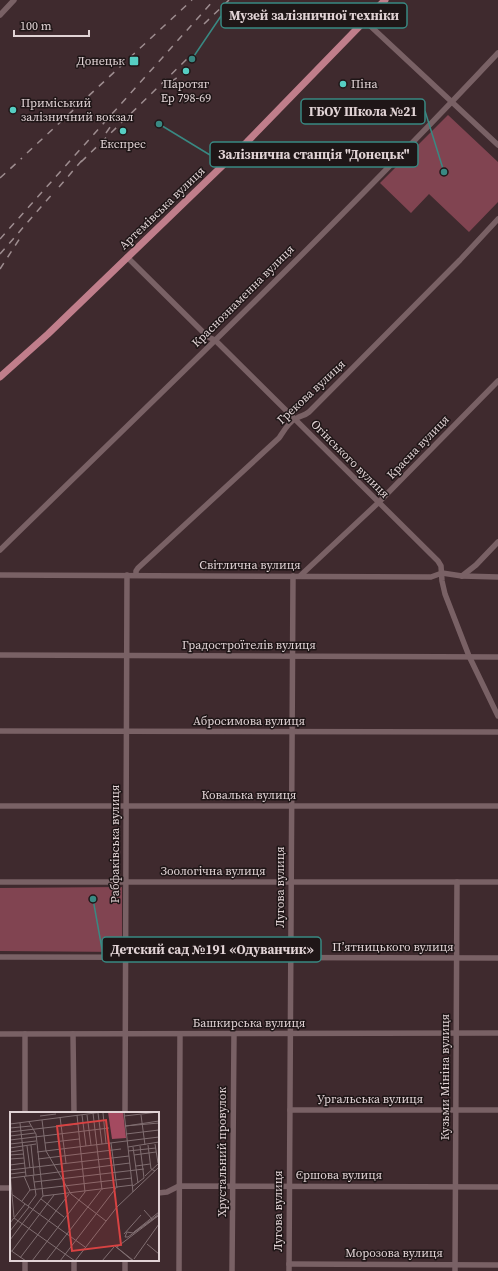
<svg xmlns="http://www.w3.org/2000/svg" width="498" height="1271" font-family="'Source Serif 4',serif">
	<rect width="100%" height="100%" fill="#3f2a2e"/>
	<g fill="#814451">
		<path d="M448,115L498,162V202L469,232L429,194L411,213L380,183Z"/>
		<path d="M122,887V952L0,951V888Z"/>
	</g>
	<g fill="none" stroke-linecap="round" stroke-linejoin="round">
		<g stroke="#796165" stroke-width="5.5">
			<path d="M0,15L14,0"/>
			<path d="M365,21L498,145"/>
			<path d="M127,257L208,337L215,340L438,561L441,566L442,581L445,594L469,656L498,716"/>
			<path d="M0,550C168,386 338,224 498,53"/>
			<path d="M0,575L431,577L442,573L462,576L498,577"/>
			<path d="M136,575V571L138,568L279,438C283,432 289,421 297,418C302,415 304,416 309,412L460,260L498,219"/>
			<path d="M300,576L378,503L498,381"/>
			<path d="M462,576L476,565L498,542"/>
			<path d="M0,655L498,657"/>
			<path d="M0,731L498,732"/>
			<path d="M0,806H498"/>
			<path d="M0,882H498"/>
			<path d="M0,957L498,958"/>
			<path d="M0,1034L498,1033"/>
			<path d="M73,1034L74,1113"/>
			<path d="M290,1110H498"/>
			<path d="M25,1113V1034"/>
			<path d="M125,1113L127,575"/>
			<path d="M0,1188H11"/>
			<path d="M158,1193L167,1192L179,1186L498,1187"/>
			<path d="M25,1260V1271"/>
			<path d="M289,1264L498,1265"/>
			<path d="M74,1271V1260"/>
			<path d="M125,1271V1260"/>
			<path d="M179,1271L180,1034"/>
			<path d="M232,1271L234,1034"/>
			<path d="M289,1271L293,576"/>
			<path d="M455,1271L457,882"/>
		</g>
		<path stroke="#c07e8b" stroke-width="7" d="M0,377L48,334L247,142L385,0"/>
		<g stroke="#9e8d90" stroke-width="1.5" stroke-dasharray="7 7" stroke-linecap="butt">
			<path d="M204,24L229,0"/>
			<path d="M171,82L193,66"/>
			<path d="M106,133L122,110"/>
			<path d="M27,153L192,0"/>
			<path d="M81,162L187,59"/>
			<path d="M0,178L22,158"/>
			<path d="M59,187L84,158"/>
			<path d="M0,239L214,0"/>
			<path d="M0,254L54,192"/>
			<path d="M0,269L22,235"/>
		</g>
	</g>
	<g fill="#56cec3" stroke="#1f1617" stroke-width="1.5">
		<rect x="129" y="56" width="10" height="10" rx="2"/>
		<circle cx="186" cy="71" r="4"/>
		<circle cx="343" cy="84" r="4"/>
		<circle cx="13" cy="110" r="4"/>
		<circle cx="123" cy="131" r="4"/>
	</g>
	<g text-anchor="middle" stroke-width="3" stroke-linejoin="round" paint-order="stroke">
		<g font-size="12" fill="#e1d3d5" stroke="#1f1617">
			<text x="125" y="65" text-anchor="end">Донецьк</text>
			<text x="186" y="88">Паротяг<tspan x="186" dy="14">Ер 798-69</tspan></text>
			<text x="351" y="88" text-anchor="start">Піна</text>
			<text x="21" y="107" text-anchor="start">Приміський<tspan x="21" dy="14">залізничний вокзал</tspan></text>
			<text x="123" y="148">Експрес</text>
		</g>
		<g font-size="12" fill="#e1d3d5" stroke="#1f1617">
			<text transform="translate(162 208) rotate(-44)" y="4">Артемівська вулиця</text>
			<text transform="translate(243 296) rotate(-45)" y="4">Краснознаменна вулиця</text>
			<text transform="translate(311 392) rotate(-43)" y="4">Грекова вулиця</text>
			<text transform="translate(418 447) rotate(-46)" y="4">Красна вулиця</text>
			<text transform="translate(350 459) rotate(45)" y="4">Огінського вулиця</text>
			<text x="250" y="569">Світлична вулиця</text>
			<text x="249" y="649">Градостроїтелiв вулиця</text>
			<text x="249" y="725">Абросимова вулиця</text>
			<text x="249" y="799">Ковалька вулиця</text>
			<text transform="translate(115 844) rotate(-90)" y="4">Рабфаківська вулиця</text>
			<text x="213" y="875">Зоологічна вулиця</text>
			<text transform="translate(280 887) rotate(-90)" y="4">Лугова вулиця</text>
			<text x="393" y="951">П’ятницького вулиця</text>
			<text x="249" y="1027">Башкирська вулиця</text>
			<text transform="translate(445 1077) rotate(-90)" y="4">Кузьми Мініна вулиця</text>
			<text x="370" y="1103">Ургальська вулиця</text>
			<text transform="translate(222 1152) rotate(-90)" y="4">Хрустальний провулок</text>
			<text x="339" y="1179">Єршова вулиця</text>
			<text transform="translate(278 1211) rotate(-90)" y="4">Лугова вулиця</text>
			<text x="394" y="1257">Морозова вулиця</text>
		</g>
	</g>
	<g transform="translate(10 1112)">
		<rect width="149" height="149" fill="#3f2a2e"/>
		<path d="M98,0H113L116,26L102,27Z" fill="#a44a60"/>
		<path fill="none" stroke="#806e71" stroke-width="1" d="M114,0L123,80M83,1L92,78M88,1L92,32M93,1L96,31M67,3L75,80M72,3L76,34M77,3L81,33M131,3L135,33M30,4L46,2M114,4L149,0M50,5L56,51M32,8L36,39L61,82L96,109M19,10L26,22L33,84M10,11L16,64M0,12L93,0M115,14L149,11M116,14L149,9M0,16L21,14M0,20L68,12M116,22L149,18M0,24L25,21M0,28L99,16M35,31L69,27M101,31L107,76M0,32L26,29M145,32L148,51M21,33L24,63M138,33L141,57L145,59M17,34L20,56M118,35L149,30M123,35L128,71M0,36L26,32M118,39L146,36M0,40L13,38M27,40L149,25M0,43L14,42M124,43L146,40M0,47L14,46M28,47L111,37M0,53L15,51M126,54L140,52M0,58L119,44M0,61L2,82M0,62L16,60M14,64L20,78L122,66M135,64L149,51M1,66L120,51M24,70L134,57M123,74L134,66L130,34M0,81L75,135M2,83L4,105M33,84L123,73M31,87L54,105M12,89L20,78M18,94L26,83L23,63M134,98L142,107M149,102L123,121L117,120L115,125H118L149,103M4,106L65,149M0,111L15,92M0,119L19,95M124,120L149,100M114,122L131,103M0,128L33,84M137,132L149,142M107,135L148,104M0,138L16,149M2,139L44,83M10,146L59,82M124,147L149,112M22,149L75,80M36,149L91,78M50,149L106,76M65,149L107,95L149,55M92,149L104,135M123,149L105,134L124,149"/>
		<path fill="#d84242" fill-opacity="0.15" stroke="#d84242" stroke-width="2" d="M96,8L111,133L62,139L47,14Z"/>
		<rect width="149" height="149" fill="none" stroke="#e1d3d5" stroke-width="2"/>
	</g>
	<path fill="none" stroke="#398983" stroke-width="1.5" d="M192 59L221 16M444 172L425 111M159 124L210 155M93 899L102 949"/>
	<g fill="#398983" stroke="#1f1617" stroke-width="1.5">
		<circle cx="192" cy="59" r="4"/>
		<circle cx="444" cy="172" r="4"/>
		<circle cx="159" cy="124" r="4"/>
		<circle cx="93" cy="899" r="4"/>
	</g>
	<g fill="#1f1617" stroke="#398983" stroke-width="1.5">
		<rect x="221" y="3" width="186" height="25" rx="4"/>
		<rect x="301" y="99" width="124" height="25" rx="4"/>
		<rect x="210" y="142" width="208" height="25" rx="4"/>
		<rect x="102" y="937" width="219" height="25" rx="4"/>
	</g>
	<g font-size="13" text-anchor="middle" font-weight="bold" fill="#e1d3d5">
		<text x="314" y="20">Музей залізничної техніки</text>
		<text x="363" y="116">ГБОУ Школа №21</text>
		<text x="314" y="159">Залізнична станція "Донецьк"</text>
		<text x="212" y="954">Детский сад №191 «Одуванчик»</text>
	</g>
	<path d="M14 30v6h75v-6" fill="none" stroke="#e1d3d5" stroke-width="2"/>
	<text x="20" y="30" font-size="12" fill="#e1d3d5" stroke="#1f1617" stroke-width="3" paint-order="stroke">100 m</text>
</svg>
